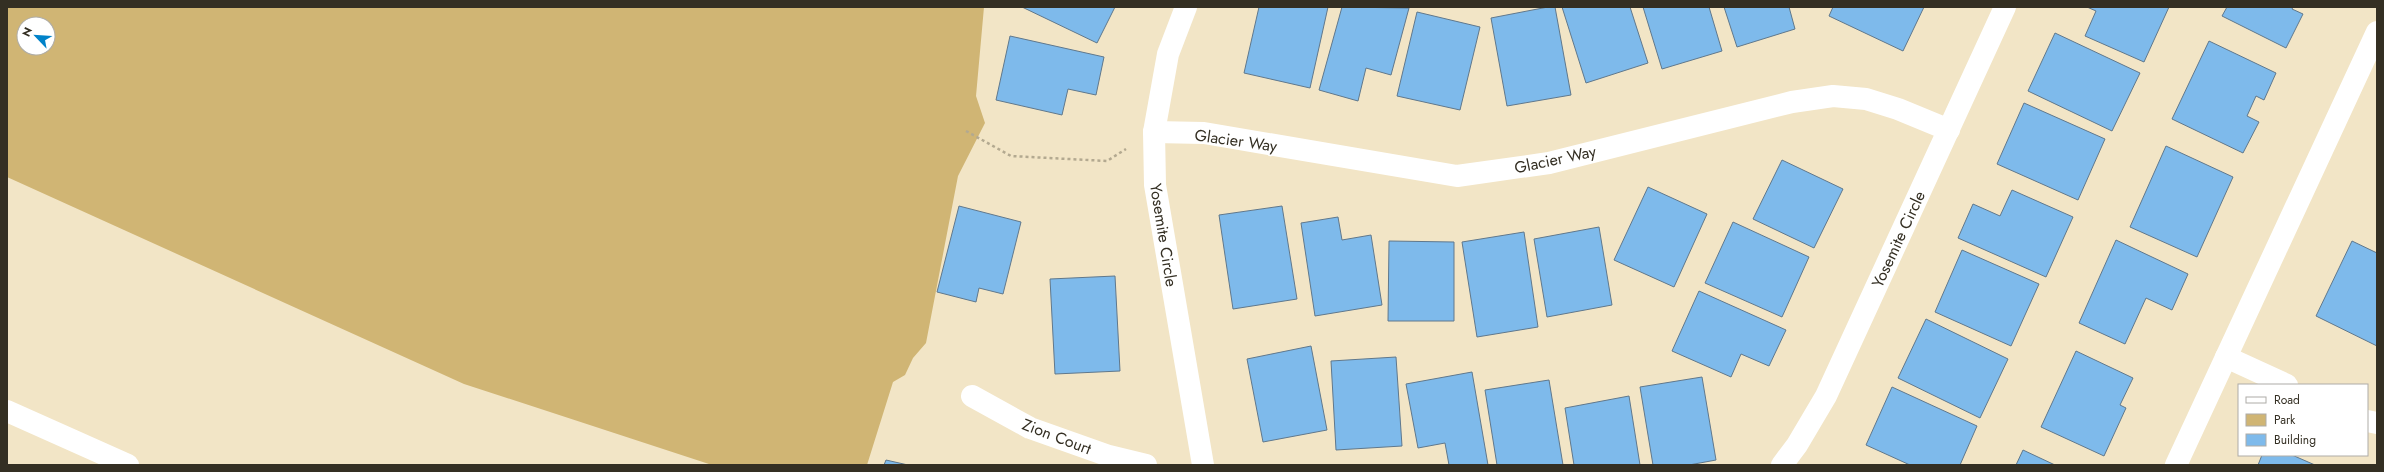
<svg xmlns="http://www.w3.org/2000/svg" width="2384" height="472" font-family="Jost,sans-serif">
	<rect width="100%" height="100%" fill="#f2e5c6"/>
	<path fill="#d0b574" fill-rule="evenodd" d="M7,7H984L976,96L985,123L958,176L926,343L913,358L905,375L893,382L867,465H712L464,384L7,177ZM24,24H48V48H24Z"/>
	<g fill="#7ebaeb" stroke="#60788c">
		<path d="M1022,7H1115L1097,43Z"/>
		<path d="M1259,7H1328L1310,88L1244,73Z"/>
		<path d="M1342,7L1409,8L1391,75L1366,68L1358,101L1319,90Z"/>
		<path d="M1548,7H1555L1571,95L1507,106L1491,18Z"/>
		<path d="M1562,7H1630L1648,63L1586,83Z"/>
		<path d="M1643,7H1709L1722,51L1662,69Z"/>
		<path d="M1724,7H1789L1795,29L1737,47Z"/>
		<path d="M1833,7H1924L1903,51L1829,16Z"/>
		<path d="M2087,7H2169L2144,62L2085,36L2096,11Z"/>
		<path d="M2227,7H2293L2292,9L2303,14L2286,48L2222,16Z"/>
		<path d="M1417,12L1480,27L1460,110L1397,96Z"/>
		<path d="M2055,33L2140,73L2112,131L2028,91Z"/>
		<path d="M1010,36L1104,57L1096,95L1068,89L1062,115L996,100Z"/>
		<path d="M2209,41L2276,73L2264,100L2256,96L2247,116L2259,122L2243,153L2172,119Z"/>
		<path d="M2024,103L2105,139L2078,200L1997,164Z"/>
		<path d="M2166,146L2233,177L2197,257L2130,227Z"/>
		<path d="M1782,160L1843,189L1814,248L1753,219Z"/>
		<path d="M1648,187L1707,214L1674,287L1614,260Z"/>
		<path d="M2012,190L2073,217L2046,277L1958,238L1973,204L2000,216Z"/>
		<path d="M959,206L1021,222L1003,294L979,288L976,302L937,292Z"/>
		<path d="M1282,206L1297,299L1233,309L1219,215Z"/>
		<path d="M1338,217L1342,240L1371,235L1382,305L1315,316L1301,223Z"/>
		<path d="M1733,222L1809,257L1782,317L1705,283Z"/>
		<path d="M1599,227L1612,305L1547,317L1534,239Z"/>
		<path d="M1524,232L1538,327L1477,337L1462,242Z"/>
		<path d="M2116,240L2188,274L2172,310L2146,298L2125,344L2079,323Z"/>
		<path d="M1389,241L1454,242V321H1388Z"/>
		<path d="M2352,241L2377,253V346L2316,316Z"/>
		<path d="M1962,250L2039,284L2011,346L1935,312Z"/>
		<path d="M1115,276L1120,371L1055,374L1050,279Z"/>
		<path d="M1699,291L1786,330L1769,366L1741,354L1731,377L1672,351Z"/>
		<path d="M1926,319L2008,359L1980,418L1898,378Z"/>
		<path d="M1311,346L1327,430L1263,442L1247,359Z"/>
		<path d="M2076,351L2133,378L2120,405L2126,408L2104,456L2041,427Z"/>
		<path d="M1396,357L1402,446L1336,450L1331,361Z"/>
		<path d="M1472,372L1488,465H1449L1445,443L1418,448L1406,384Z"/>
		<path d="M1702,377L1716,460L1689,465H1653L1640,387Z"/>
		<path d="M1549,380L1563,465H1497L1485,390Z"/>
		<path d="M1892,387L1977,426L1960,465H1910L1866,445Z"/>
		<path d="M1629,396L1640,465H1574L1565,408Z"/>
		<path d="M2023,450L2055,465H2016Z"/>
		<path d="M2262,455H2292L2315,465H2258Z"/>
		<path d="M886,460L908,465H884Z"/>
	</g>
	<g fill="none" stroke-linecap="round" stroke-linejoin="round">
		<path stroke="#b3a990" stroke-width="2.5" stroke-dasharray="3 3" stroke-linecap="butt" d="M966,131L1011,156L1107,161L1126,149"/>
		<g stroke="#fff" stroke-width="22">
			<path d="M1186,7L1168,54L1154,132L1155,185L1203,465"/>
			<path d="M1154,132L1204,133L1457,176L1549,163L1792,102L1833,96L1866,99L1898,109L1949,130"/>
			<path d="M2226,357L2287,385"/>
			<path d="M972,396L1030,428L1109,456L1146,465"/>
			<path d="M7,411L128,465"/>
			<path d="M2367,421L2377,423"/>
			<path d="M1782,465L1797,445L1826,396L2005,7"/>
			<path d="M2176,465L2377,32"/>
		</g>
	</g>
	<g text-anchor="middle" stroke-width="3.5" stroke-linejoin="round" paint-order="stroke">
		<g font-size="16" fill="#342f23" stroke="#fff">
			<text transform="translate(1236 140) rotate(8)" y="6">Glacier Way</text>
			<text transform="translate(1555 159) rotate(-12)" y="6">Glacier Way</text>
			<text transform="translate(1164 235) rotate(81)" y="6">Yosemite Circle</text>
			<text transform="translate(1898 239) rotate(-65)" y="6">Yosemite Circle</text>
			<text transform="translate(1057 436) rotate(21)" y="6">Zion Court</text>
		</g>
	</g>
	<rect width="2384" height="472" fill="none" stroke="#342f23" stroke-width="16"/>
	<rect x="2238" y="384" width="130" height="72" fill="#ffffff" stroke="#aeaca7"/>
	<rect x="2246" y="397" width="20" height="6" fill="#ffffff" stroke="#aeaca7"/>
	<text x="2274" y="404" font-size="12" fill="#342f23">Road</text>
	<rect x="2246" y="414" width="20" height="12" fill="#d0b574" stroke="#aeaca7"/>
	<text x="2274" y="424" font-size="12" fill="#342f23">Park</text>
	<rect x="2246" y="434" width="20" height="12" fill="#7ebaeb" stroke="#aeaca7"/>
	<text x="2274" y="444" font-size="12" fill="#342f23">Building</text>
	<g transform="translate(36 36) rotate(295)"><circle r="19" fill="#ffffff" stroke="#aeaca7"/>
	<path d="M0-3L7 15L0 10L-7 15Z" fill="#0082c9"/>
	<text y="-6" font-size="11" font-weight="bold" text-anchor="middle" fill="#342f23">N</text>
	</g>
</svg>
